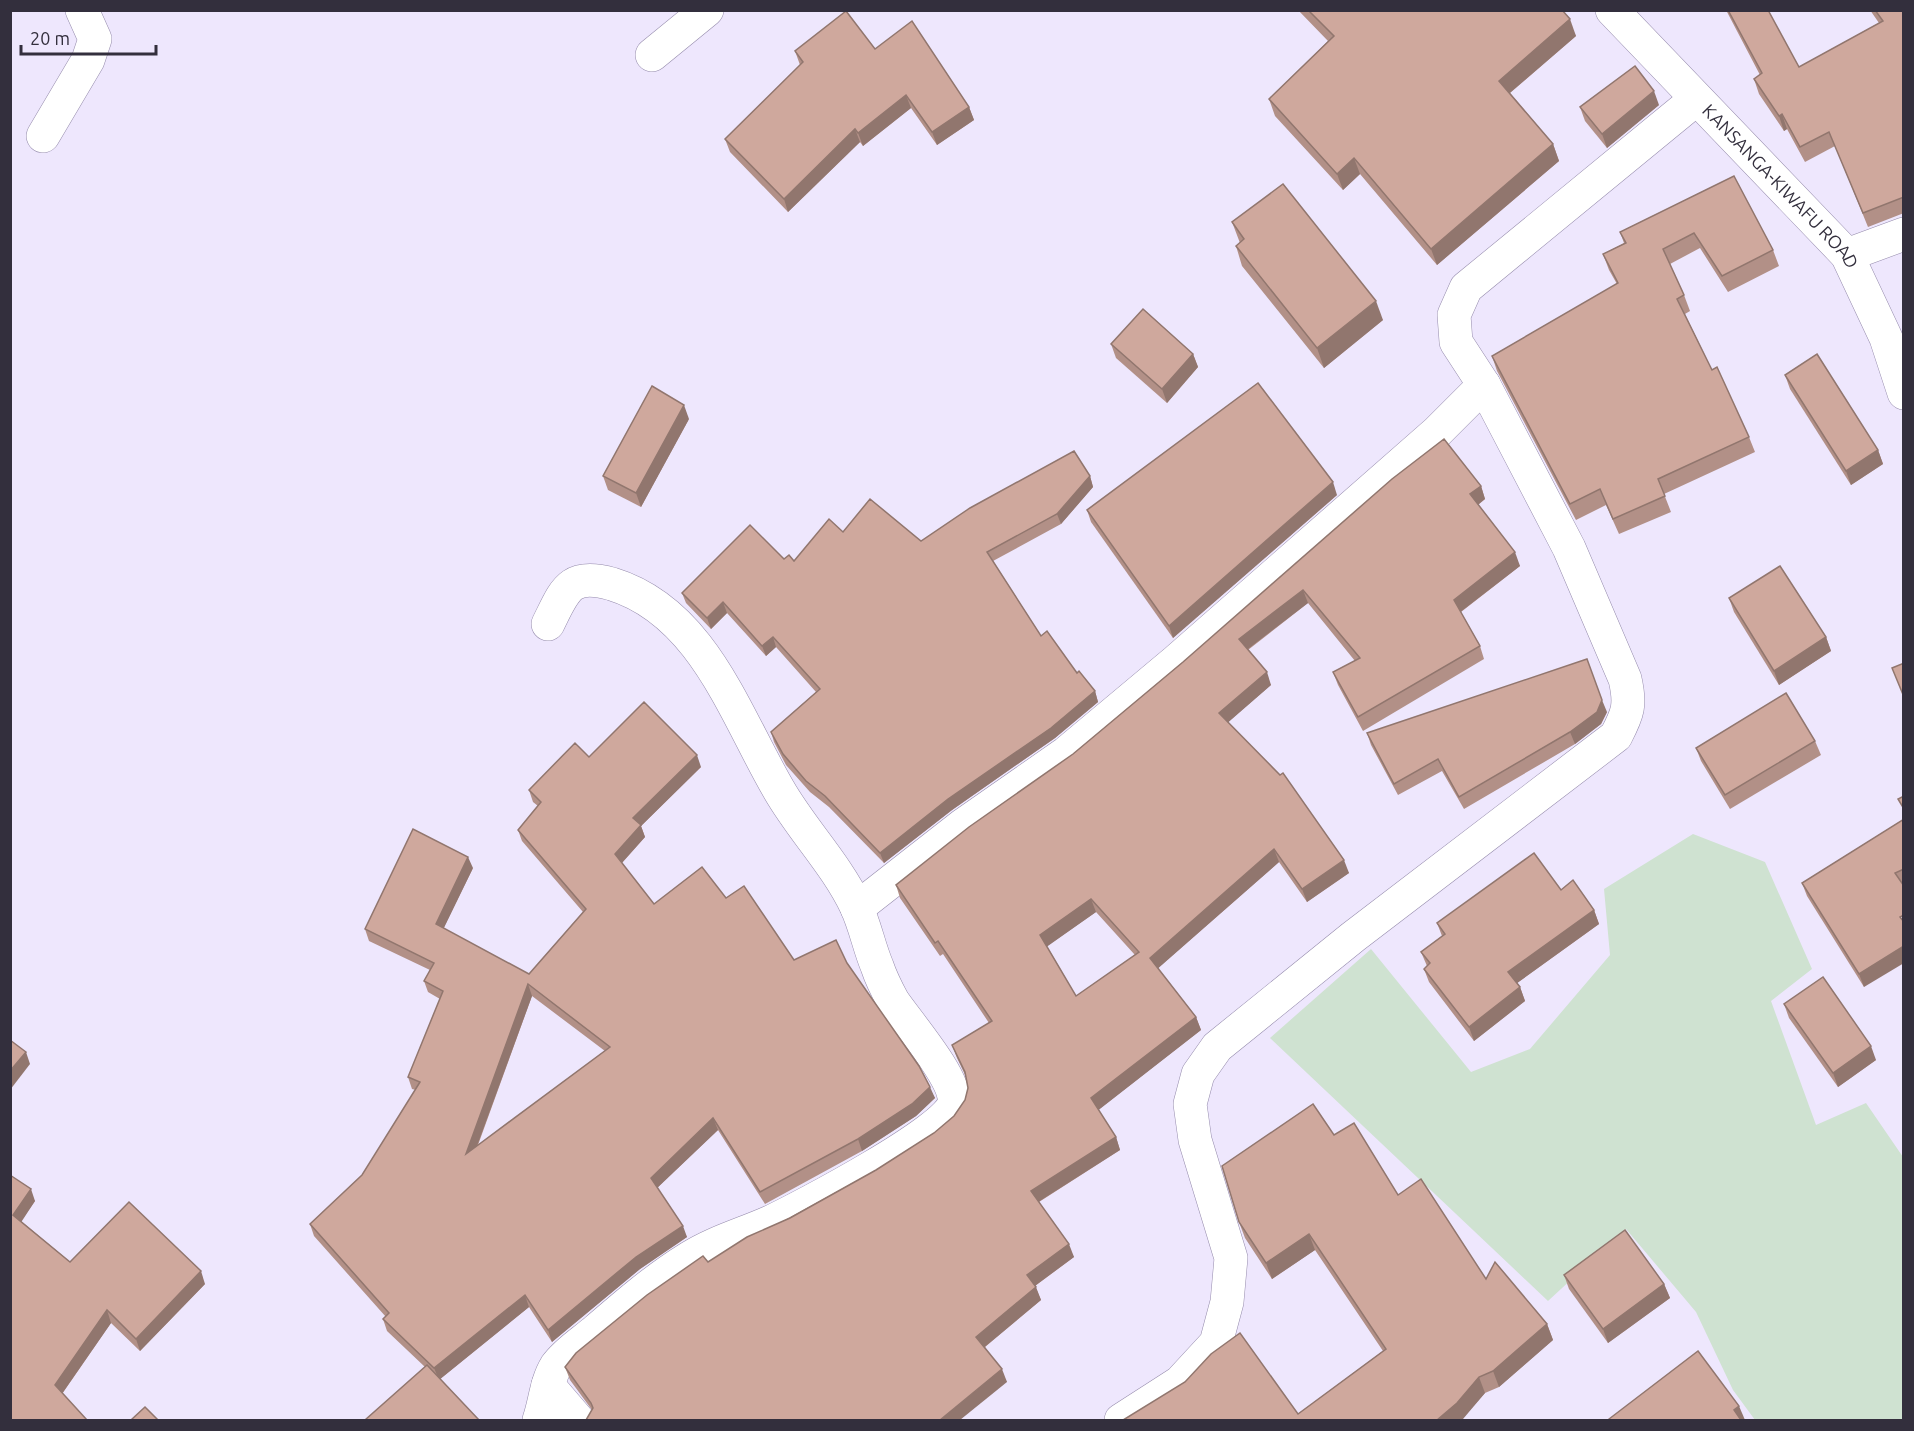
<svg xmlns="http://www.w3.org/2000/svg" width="1914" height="1431" font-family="Ubuntu,sans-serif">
	<rect width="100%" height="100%" fill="#eee7fd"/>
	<path fill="#cfe2d1" d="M1693,834L1765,862L1812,969L1771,1001L1816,1125L1866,1103L1903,1157V1420H1755L1733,1390L1696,1312L1626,1229L1548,1301L1270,1038L1371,949L1471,1072L1530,1049L1610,955L1604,889Z"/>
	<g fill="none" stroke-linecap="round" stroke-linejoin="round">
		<g stroke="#958bac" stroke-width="34">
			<g id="minor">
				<path id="s1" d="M1612,10L1847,255L1886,338L1904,393"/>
				<path d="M652,55L707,10"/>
				<path d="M43,136L88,60L95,39L82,10"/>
				<path d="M1847,255L1904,234"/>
				<path d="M857,908L963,825L1066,753L1176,661L1437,432L1484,385"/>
				<path d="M548,1385L578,1420"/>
				<path d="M539,1420C545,1403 546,1382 556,1366C565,1353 582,1342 594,1332C624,1306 655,1279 689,1258C714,1242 743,1234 770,1222C800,1208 950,1129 954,1103C957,1079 907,1022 893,1001C887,990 881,978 877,966C869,947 865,925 856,906C836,864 802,830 779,790C735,715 703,612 612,584C569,572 565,590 548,624"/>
				<path d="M1121,1420L1180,1382L1216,1343L1227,1302L1231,1258L1195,1140L1190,1104L1198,1074L1217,1047L1353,937L1616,736C1628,713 1631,705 1625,679L1569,548L1484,385L1456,342L1454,315L1466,288L1695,100"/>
			</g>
		</g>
		<use href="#minor" stroke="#fff" stroke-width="33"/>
	</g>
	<g fill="#b29087" fill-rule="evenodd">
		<path d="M1298,10H1562L1576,36L1510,93L1553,144L1559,161L1437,265L1360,174L1343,190L1275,116L1269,99L1328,41Z"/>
		<path d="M1726,10H1768V11L1799,67L1879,23L1870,10H1904V213L1868,227L1835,146L1805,162L1787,129L1784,131L1759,94L1754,79L1760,75Z"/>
		<path d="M875,49L969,107L974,120L937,145L911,108L863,146L860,142L788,212L730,152L725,139L800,65L795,51Z"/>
		<path d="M1659,105L1607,148L1585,121L1580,107Z"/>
		<path d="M1734,176L1773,250L1779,266L1728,292L1700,248L1670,264L1684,295L1690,311L1685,314L1712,370L1749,437L1755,452L1664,494L1671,512L1619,534L1606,505L1576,520L1497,371L1492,356L1617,284L1609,270L1603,254L1624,243L1620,232Z"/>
		<path d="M1232,222L1383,320L1324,368L1242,266L1236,246L1240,243Z"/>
		<path d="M1111,344L1193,354L1198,367L1167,403L1116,358Z"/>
		<path d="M1785,375L1878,450L1883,464L1851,485L1790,389Z"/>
		<path d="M689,419L641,507L608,490L603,476Z"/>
		<path d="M1090,476L1093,487L1061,524L993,561L1041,636L1095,691L1098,702L1055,738L952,810L884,863L829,807L810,792L786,765L774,742L771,732L816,692L776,647L766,656L727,613L711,629L686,603L682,593L784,559L794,561L843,532L921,541Z"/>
		<path d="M1481,486L1485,499L1478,505L1520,566L1461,612L1480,646L1484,659L1363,731L1338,685L1333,672L1355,661L1308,603L1248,650L1271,685L1228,722L1349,873L1307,902L1279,862L1158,968L1196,1017L1201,1030L1098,1110L1116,1137L1120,1150L1039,1202L1074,1257L1035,1286L1041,1300L985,1347L1007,1382L592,1410L570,1380L565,1367L708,1262L876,1170L934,1133L954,1116L965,1100L968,1088L966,1077L957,1058L952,1045L989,1023L943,954L940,956L900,898L896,885L1073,754L1183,662ZM1096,912L1135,955L1076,996L1047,946Z"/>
		<path d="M1337,495L1173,638L1091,522L1087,510Z"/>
		<path d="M1729,598L1826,637L1831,651L1779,685L1734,612Z"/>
		<path d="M1607,712L1601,724L1575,744L1464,809L1442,771L1398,795L1371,745L1367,733Z"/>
		<path d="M1815,741L1821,755L1730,809L1701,761L1696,748Z"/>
		<path d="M589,757L701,767L641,826L645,837L622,863L654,904L726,898L794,960L847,963L935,1098L916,1116L862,1151L765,1204L718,1130L657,1188L687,1237L640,1269L552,1342L529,1307L440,1379L425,1367L387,1331L383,1319L386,1317L314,1236L310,1224L362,1175L416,1090L412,1089L408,1077L440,999L428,992L424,981L430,970L369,941L365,929L473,868L443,929L529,974L583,912L522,841L518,830L538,806L533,802L529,790ZM532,996L605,1051L478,1145Z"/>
		<path d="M1904,819V885L1864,987L1807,896L1802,883Z"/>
		<path d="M1561,890L1594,910L1599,924L1517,983L1520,987L1525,1001L1474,1041L1429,982L1424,969L1427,966L1421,952L1442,936L1437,923Z"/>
		<path d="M1784,1004L1876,1060L1838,1087L1789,1018Z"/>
		<path d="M1334,1135L1486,1279L1547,1324L1553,1340L1499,1387L1485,1393L1461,1420H1123L1298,1414L1383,1351L1315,1250L1272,1279L1245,1238L1239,1222Z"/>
		<path d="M10,1175L35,1201L21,1221L70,1262L205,1284L140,1351L111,1323L62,1394L10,1420Z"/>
		<path d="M1564,1275L1664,1284L1670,1298L1608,1343L1569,1289Z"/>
	</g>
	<g fill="#91766e">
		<path d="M1570,19L1576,36L1505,97L1499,81Z"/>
		<path d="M1654,91L1659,105L1607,148L1602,134Z"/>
		<path d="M906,95L911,108L863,146L858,133Z"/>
		<path d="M969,107L974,120L937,145L932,132Z"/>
		<path d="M1782,114L1787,129L1784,131L1779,116Z"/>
		<path d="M855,129L860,142L788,212L784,199Z"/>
		<path d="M1553,144L1559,161L1437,265L1431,249Z"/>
		<path d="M1354,158L1360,174L1343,190L1337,174Z"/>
		<path d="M1376,301L1383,320L1324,368L1317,348Z"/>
		<path d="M1193,354L1198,367L1167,403L1162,389Z"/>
		<path d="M684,405L689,419L641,507L636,493Z"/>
		<path d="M1878,450L1883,464L1851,485L1846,471Z"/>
		<path d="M1090,476L1093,487L1061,524L1057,514Z"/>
		<path d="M1333,482L1337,495L1173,638L1169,626Z"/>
		<path d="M1481,486L1485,499L1475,507L1470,494Z"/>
		<path d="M1515,552L1520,566L1459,613L1454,600Z"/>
		<path d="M1303,590L1308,603L1244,652L1239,639Z"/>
		<path d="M723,602L727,613L711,629L707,618Z"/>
		<path d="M773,637L776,647L766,656L762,646Z"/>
		<path d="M1826,637L1831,651L1779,685L1774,671Z"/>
		<path d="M1267,672L1271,685L1224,726L1219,713Z"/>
		<path d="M1095,691L1098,702L1055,738L952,810L884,863L880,853L948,799Z"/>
		<path d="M1602,700L1607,712L1601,724L1575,744L1570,732Z"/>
		<path d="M697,755L701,767L641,826L645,837L619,866L615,854L633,818Z"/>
		<path d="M1274,849L1279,862L1155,971L1150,958Z"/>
		<path d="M468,857L473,868L440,936L436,924Z"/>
		<path d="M1344,860L1349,873L1307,902L1302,889Z"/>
		<path d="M1091,899L1096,912L1045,948L1040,935Z"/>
		<path d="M1594,910L1599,924L1513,986L1508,972Z"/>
		<path d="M1904,946V963L1864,987L1859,974Z"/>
		<path d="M528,984L532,996L470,1165L466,1154Z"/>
		<path d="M1520,987L1525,1001L1474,1041L1469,1027Z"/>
		<path d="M1196,1017L1201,1030L1096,1112L1091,1098Z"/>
		<path d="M1871,1046L1876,1060L1838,1087L1833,1073Z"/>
		<path d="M26,1052L30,1064L10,1090V1071Z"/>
		<path d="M930,1087L935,1098L916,1116L862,1151L858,1139Z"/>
		<path d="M713,1118L718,1130L655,1190L651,1178Z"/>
		<path d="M1116,1137L1120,1150L1035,1204L1031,1191Z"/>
		<path d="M31,1189L35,1201L18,1227L13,1215Z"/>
		<path d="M683,1226L687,1237L640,1269L552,1342L548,1330L636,1257Z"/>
		<path d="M1309,1234L1315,1250L1272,1279L1266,1263Z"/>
		<path d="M1069,1244L1074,1257L1032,1288L1027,1275Z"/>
		<path d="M201,1271L205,1284L140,1351L136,1339Z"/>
		<path d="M1664,1284L1670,1298L1608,1343L1603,1329Z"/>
		<path d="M1036,1287L1041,1300L981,1350L976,1337Z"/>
		<path d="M525,1295L529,1307L439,1380L434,1368Z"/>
		<path d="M107,1310L111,1323L59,1398L55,1385Z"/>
		<path d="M1547,1324L1553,1340L1499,1387L1493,1371Z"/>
		<path d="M1002,1369L1007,1382L960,1420H940Z"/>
		<path d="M1479,1377L1485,1393L1463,1419L1461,1420H1437Z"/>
		<path d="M1739,1406L1745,1420H1738L1734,1410Z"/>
	</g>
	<g fill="#cfa89d" stroke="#91766e" stroke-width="1.5" fill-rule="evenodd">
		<path d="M1308,10H1562L1570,19L1499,81L1553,144L1431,249L1354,158L1337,174L1269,99L1334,36Z"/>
		<path d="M1728,10H1768L1799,67L1883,21L1875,10H1904V197L1863,213L1829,132L1800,147L1782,114L1779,116L1754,79L1762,73Z"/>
		<path d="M846,11L875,49L912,21L969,107L932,132L906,95L858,133L855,129L784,199L725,139L803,62L795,51Z"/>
		<path d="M1635,66L1654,91L1602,134L1580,107Z"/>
		<path d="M1734,176L1773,250L1722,276L1694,233L1663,249L1684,295L1677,299L1712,370L1717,367L1749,437L1658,479L1665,496L1613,519L1600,489L1570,504L1492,356L1618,283L1603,254L1626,243L1620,232Z"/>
		<path d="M1283,184L1376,301L1317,348L1236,246L1244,239L1232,222Z"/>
		<path d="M1143,309L1193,354L1162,389L1111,344Z"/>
		<path d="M1817,354L1878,450L1846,471L1785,375Z"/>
		<path d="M1258,383L1333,482L1169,626L1087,510Z"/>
		<path d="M652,386L684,405L636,493L603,476Z"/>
		<path d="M1444,439L1481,486L1470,494L1515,552L1454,600L1480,646L1358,717L1333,672L1360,658L1303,590L1239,639L1267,672L1219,713L1280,775L1283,773L1344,860L1302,889L1274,849L1150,958L1196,1017L1091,1098L1116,1137L1031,1191L1069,1244L1027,1275L1036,1287L976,1337L1002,1369L940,1420H586L593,1408L591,1403L565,1367L576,1353L647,1295L703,1256L708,1262L747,1237L790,1218L876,1170L934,1133L954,1116L965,1100L968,1088L965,1072L952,1045L992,1021L938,941L935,943L896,885L969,827L1073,754L1183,662L1392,479ZM1091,899L1139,952L1076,996L1040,935Z"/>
		<path d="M1074,451L1090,476L1057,514L987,552L1041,636L1047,631L1077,673L1079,671L1095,691L1051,728L948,799L880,853L825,796L806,781L783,754L771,732L820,689L773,637L762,646L723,602L707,618L682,593L750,525L784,559L789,555L794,561L829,519L843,532L870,499L921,541L970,508Z"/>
		<path d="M1780,566L1826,637L1774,671L1729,598Z"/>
		<path d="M1587,659L1602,700L1597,712L1570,732L1459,797L1438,759L1394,784L1367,733Z"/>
		<path d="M1904,663V697L1892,668Z"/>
		<path d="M1786,693L1815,741L1725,795L1696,748Z"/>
		<path d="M644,702L697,755L633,818L641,825L615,854L654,904L702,867L726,898L744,886L794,960L836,940L847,963L919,1066L930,1087L912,1104L858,1139L760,1192L713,1118L651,1178L683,1226L636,1257L548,1330L525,1295L434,1368L383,1319L389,1313L310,1224L362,1175L420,1082L408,1077L443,991L424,981L434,963L365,929L413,829L468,857L436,924L529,974L586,909L518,830L541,802L529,790L575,743L589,757ZM528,984L610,1047L466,1154Z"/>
		<path d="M1904,796V809L1898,799Z"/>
		<path d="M1904,819V869L1895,873L1904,886V915L1900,917L1904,922V946L1859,974L1802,883Z"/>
		<path d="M1534,853L1561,890L1573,880L1594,910L1508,972L1520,987L1469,1027L1424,969L1430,963L1421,952L1445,934L1437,923Z"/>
		<path d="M1823,977L1871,1046L1833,1073L1784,1004Z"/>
		<path d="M10,1040L26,1052L10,1071Z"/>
		<path d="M1313,1104L1334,1135L1354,1123L1398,1195L1421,1179L1486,1279L1495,1262L1547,1324L1493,1371L1479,1377L1457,1403L1437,1420H1123L1185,1382L1211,1354L1240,1333L1298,1414L1386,1349L1309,1234L1266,1263L1239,1222L1222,1166Z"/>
		<path d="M10,1175L31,1189L13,1215L70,1262L129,1202L201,1271L136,1339L107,1310L55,1385L87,1420H10Z"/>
		<path d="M1625,1230L1664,1284L1603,1329L1564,1275Z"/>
		<path d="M1698,1351L1739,1406L1734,1410L1741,1420H1611L1609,1419Z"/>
		<path d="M427,1365L479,1420H365Z"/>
		<path d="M145,1407L158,1420H131Z"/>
	</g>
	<g text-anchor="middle" stroke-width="6" stroke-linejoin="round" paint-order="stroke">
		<g font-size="18" fill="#332f3d" stroke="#eee7fd">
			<text dy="6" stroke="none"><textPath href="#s1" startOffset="244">KANSANGA-KIWAFU ROAD</textPath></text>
		</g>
	</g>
	<rect width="1914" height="1431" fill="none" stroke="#332f3d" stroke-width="24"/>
	<path d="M21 45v9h135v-9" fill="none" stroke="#332f3d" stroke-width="3"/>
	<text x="30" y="45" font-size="18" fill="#332f3d" stroke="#eee7fd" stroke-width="4.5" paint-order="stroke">20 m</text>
</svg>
